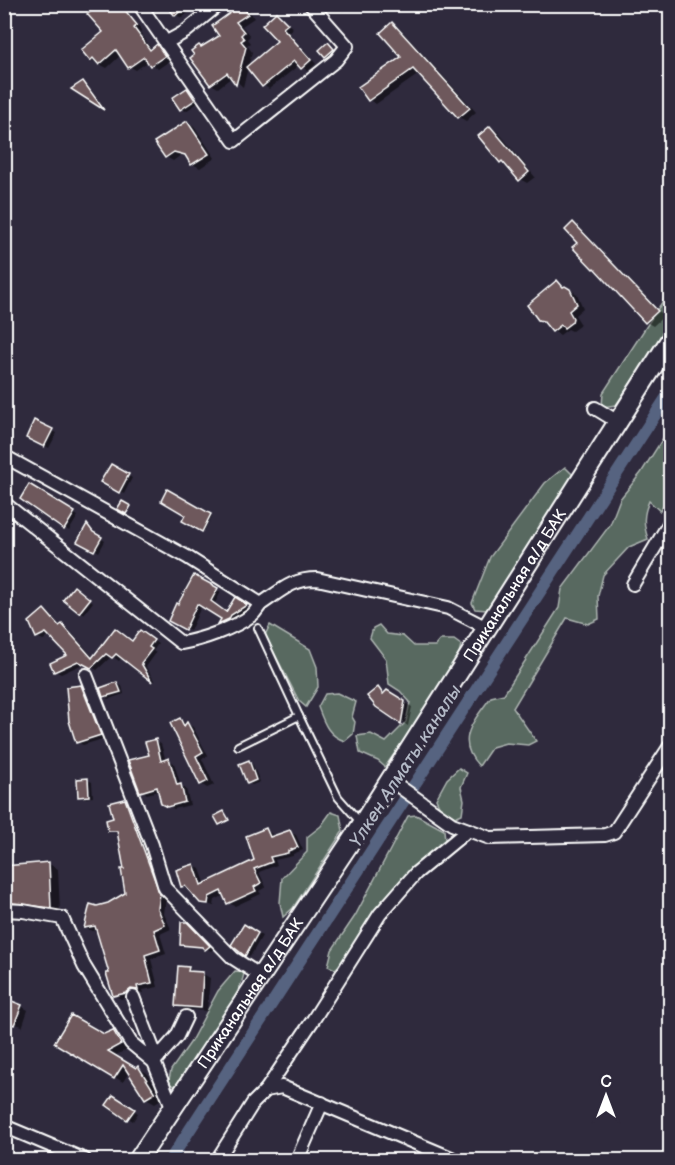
<svg xmlns="http://www.w3.org/2000/svg" width="675" height="1165" font-family="'Balsamiq Sans',sans-serif">
	<rect width="100%" height="100%" fill="#2f2a3d"/>
	<filter id="ink" filterUnits="userSpaceOnUse"><feTurbulence type="fractalNoise" baseFrequency=".0167" numOctaves="2"/><feDisplacementMap in="SourceGraphic" scale="12" xChannelSelector="R" yChannelSelector="G"/><feConvolveMatrix kernelMatrix="1 2 1 2 8 2 1 2 1" color-interpolation-filters="sRGB"/></filter>
	<g filter="url(#ink)">
		<g fill="#586961" stroke="#acb4b0" stroke-width="1.5">
			<path d="M670,290V325L616,405L602,407L603,393Z"/>
			<path d="M670,427V496L660,511L649,501C643,515 643,524 648,539L629,547L603,575L598,596L599,619L588,624L567,618L513,708L536,741L528,745L506,743L492,747L479,766C454,740 474,721 491,697L504,694L559,608L562,589L610,525L620,499L641,473Z"/>
			<path d="M565,467L572,474L568,488L487,610L475,609L472,603L490,557L545,483Z"/>
			<path d="M270,625L310,649L317,667L318,687L306,707L299,701L265,635Z"/>
			<path d="M379,625L387,634L403,636L414,646H435L440,640H454L461,645C458,664 441,676 435,696L385,767L378,761L360,753L357,736L371,734L386,742L406,722L410,702L400,691L389,684L386,659L370,638L373,628Z"/>
			<path d="M337,693L356,702L352,717L355,722L353,734L345,741C328,736 324,723 318,707L325,694Z"/>
			<path d="M459,768L467,773L461,787L464,800L462,814L455,817L440,808L436,799L447,779Z"/>
			<path d="M331,812L340,815L343,831L293,908L283,917L280,903L282,878L307,852V837L321,826Z"/>
			<path d="M416,815L444,830L445,840L440,850L351,955L335,969L328,966L332,950L355,916L408,816Z"/>
			<path d="M235,971L244,972C243,995 192,1062 178,1087L168,1084L171,1070L190,1043L218,991Z"/>
		</g>
		<g fill="#0007">
			<path d="M120,4L125,8L142,30L140,32L152,50L157,46L164,50L171,60L158,69L149,61L136,70L129,66L121,55L107,68L91,60Z"/>
			<path d="M167,4H198L182,18L176,15Z"/>
			<path d="M237,4L247,7L254,18L242,26L250,36L247,39L250,43L247,45L252,52L243,87L232,77L218,88L211,84L202,49L222,36L236,11Z"/>
			<path d="M333,4H352L343,12Z"/>
			<path d="M276,14L293,28L288,32L316,64L308,71L299,65L269,89L263,85L280,41Z"/>
			<path d="M392,24L399,28L476,112L466,121L459,117L419,74L376,104L369,100L403,57Z"/>
			<path d="M330,45L335,51L328,57L321,50Z"/>
			<path d="M83,83L87,85L104,108L73,89Z"/>
			<path d="M187,89L191,92L199,102L186,111L181,109Z"/>
			<path d="M187,122L194,126L215,158L200,168L193,164L188,157L181,155L173,161L166,157Z"/>
			<path d="M491,128L498,132L535,177L527,183L520,179L508,165L501,161Z"/>
			<path d="M573,224L580,228L664,316L653,326L646,322L579,243Z"/>
			<path d="M557,282L577,294L583,308L575,315L580,323L579,326L572,331L568,329L560,335L553,331Z"/>
			<path d="M35,422L57,433L49,448L28,437Z"/>
			<path d="M112,466L132,478L124,494L102,482Z"/>
			<path d="M30,486L78,516L69,531L22,498Z"/>
			<path d="M168,491L212,516L204,531L184,520L187,515Z"/>
			<path d="M88,526L97,536L105,541L99,552L80,541Z"/>
			<path d="M194,577L221,592L214,605L226,613L236,599L250,609L223,625L220,623L223,619L202,605L190,631L170,621Z"/>
			<path d="M79,590L93,602L84,614L79,612Z"/>
			<path d="M44,611L50,614L61,627L62,625L68,629L94,658L116,630L133,642L146,635L158,644L153,651L156,653L146,667L155,682L122,657L119,661L112,656L97,670L85,663L61,674L55,671L70,655L51,636L43,640L37,637Z"/>
			<path d="M117,684L122,686L124,694L109,699L105,696Z"/>
			<path d="M81,687L87,690L106,738L83,745L77,742Z"/>
			<path d="M378,689L385,693L387,692L412,707L408,726L377,705Z"/>
			<path d="M180,720L193,727L208,756L202,759L214,785L207,788L201,784Z"/>
			<path d="M155,741L161,744L166,761L168,760L174,763L181,786L186,789L190,805L174,809L169,806L159,791L147,794L142,791Z"/>
			<path d="M249,762L253,765L260,782L252,785L248,783Z"/>
			<path d="M88,780L92,782L93,797L84,798L79,796Z"/>
			<path d="M125,801L132,805L151,853L166,899L164,914L171,929L160,934L166,954L151,959L158,987L143,990L144,993L138,992L133,996L121,999L114,995L111,974L98,930L92,931L86,928L97,908L109,904L126,894V870L119,834L110,830Z"/>
			<path d="M266,830L272,834L274,837L290,832L296,835L303,850L293,854V856L275,860L277,865L259,872L266,887L259,891L261,894L235,906L229,903L225,895L215,900L214,906L201,902L183,886L194,865L200,869L206,885L256,860Z"/>
			<path d="M49,864L58,869L60,912L4,913V868Z"/>
			<path d="M244,926L262,936L250,957L245,954Z"/>
			<path d="M192,927L213,949L211,951L206,948L186,946L181,944Z"/>
			<path d="M188,968L195,973L203,974L210,978L207,1011L183,1009L176,1005Z"/>
			<path d="M21,1006L28,1010L22,1028V1026L4,1020Z"/>
			<path d="M113,1031L122,1036L128,1049L114,1056L136,1069L138,1068L147,1073L163,1098L155,1103L146,1098L129,1072L123,1082L56,1043L104,1036Z"/>
			<path d="M114,1097L138,1113L133,1121L108,1105Z"/>
		</g>
		<g fill="none" stroke-linecap="round" stroke-linejoin="round">
			<path stroke="#576380" stroke-width="12" d="M170,1160L670,392"/>
		</g>
		<g fill="#6e595c" stroke="#fff" stroke-width="1.5">
			<path d="M84,4H120L137,25L134,28L150,50L157,44L165,56L150,66L144,57L128,68L116,50L99,65L93,58L90,61L81,50L103,32L87,14L90,12Z"/>
			<path d="M165,4H188L175,16Z"/>
			<path d="M230,4H242L248,14L236,22L244,32L241,35L244,39L241,41L246,47L236,85L227,73L210,85L190,58L194,55L191,51L199,45L201,47L219,36L212,26L234,10Z"/>
			<path d="M276,12L288,24L283,28L311,60L301,69L294,61L262,87L246,67L277,41L262,25Z"/>
			<path d="M392,22L470,108L458,118L413,69L368,101L358,87L401,57L380,33Z"/>
			<path d="M328,42L334,49L325,57L319,50Z"/>
			<path d="M83,81L104,110L71,89Z"/>
			<path d="M187,88L195,100L180,110L172,98Z"/>
			<path d="M187,121L209,154L191,165L185,155L174,152L165,158L154,142Z"/>
			<path d="M490,126L529,172L519,181L502,161L500,163L478,136Z"/>
			<path d="M573,222L658,311L645,323L594,268L593,269L572,247L577,243L565,230Z"/>
			<path d="M557,280L563,287L565,286L570,289L577,304L569,311L573,318L572,322L564,328L561,325L552,332L543,321L538,320L527,305Z"/>
			<path d="M34,420L53,429L44,447L26,438Z"/>
			<path d="M111,464L129,474L119,493L100,482Z"/>
			<path d="M29,484L75,512L64,530L20,499Z"/>
			<path d="M167,489L211,514L202,532L182,521L185,515L161,501Z"/>
			<path d="M122,501L131,506L126,514L117,509Z"/>
			<path d="M87,524L93,532L102,537L94,551L77,542Z"/>
			<path d="M194,575L218,588L211,601L226,612L235,597L247,605L231,615L229,619L218,624L221,619L197,604L185,630L168,621L176,603L178,604Z"/>
			<path d="M74,586L90,599L79,613L63,600Z"/>
			<path d="M44,609L59,626L62,624L92,658L115,628L132,641L140,630L154,640L149,647L152,649L141,663L152,682L116,654L112,658L106,654L91,668L78,661L54,672L50,663L67,655L46,633L36,638L29,622Z"/>
			<path d="M117,682L121,692L103,697L100,688Z"/>
			<path d="M81,685L101,735L76,743L69,721L66,687Z"/>
			<path d="M378,687L383,694L387,690L405,701L401,724L376,707L367,696Z"/>
			<path d="M180,718L184,726L187,722L203,752L196,756L208,781L200,785L170,723Z"/>
			<path d="M156,739L161,761L169,758L177,785L181,784L185,802L167,807L161,804L157,787L140,792L128,760L149,755L145,742Z"/>
			<path d="M249,760L256,780L247,784L239,764Z"/>
			<path d="M88,778L89,796L78,797L77,779Z"/>
			<path d="M125,799L160,894L158,909L165,925L154,930L160,950L145,955L152,983L137,986L138,990L131,989L126,993L113,996L106,973H109L95,926L84,928L90,904L97,906L108,903L125,893L121,869H124L117,831H108L106,820L113,818L109,803Z"/>
			<path d="M224,811L229,820L219,825L214,816Z"/>
			<path d="M266,828L270,837L290,830L298,847L288,851V853L270,857L272,862L254,869L261,883L254,887L256,891L227,904L221,891L209,897L208,904L200,903L185,886L181,887L176,870L194,864L201,885L254,860L246,836Z"/>
			<path d="M49,862L51,908L4,902V866Z"/>
			<path d="M181,922H187L210,946L205,950L202,947L180,945Z"/>
			<path d="M244,924L258,933L245,956L231,945Z"/>
			<path d="M178,966L189,967L188,971L203,972L201,1008L175,1006Z"/>
			<path d="M4,998L22,1005L14,1025L4,1021Z"/>
			<path d="M71,1015L104,1034L113,1030L121,1044L108,1051L136,1068L138,1066L155,1093L145,1099L123,1065L114,1079L54,1043Z"/>
			<path d="M113,1095L135,1109L127,1120L106,1105Z"/>
		</g>
		<g fill="none" stroke-linecap="round" stroke-linejoin="round">
			<g stroke="#fff" stroke-width="10">
				<g id="service">
					<path d="M258,628L299,716"/>
					<path d="M238,746L299,716L338,797L360,822"/>
				</g>
			</g>
			<g stroke="#fff" stroke-width="16">
				<g id="minor">
					<path d="M139,4L234,141L336,60L347,46L310,4"/>
					<path d="M165,43L185,32L219,4"/>
					<path d="M595,408L618,422"/>
					<path d="M4,456L187,557L261,604C281,591 291,579 317,579L448,608L487,628"/>
					<path d="M4,503L181,643C201,640 235,628 252,615C256,612 258,607 261,604"/>
					<path d="M633,584L670,522"/>
					<path d="M86,675L152,845L165,888L233,958L261,976"/>
					<path d="M390,780L452,824L490,838L605,835L614,832L670,746"/>
					<path d="M4,910L23,911L62,918L84,966L131,1043L154,1062L173,1109"/>
					<path d="M133,997L154,1051V1062"/>
					<path d="M154,1062L177,1036L186,1017"/>
					<path d="M266,1090L313,1020L380,914L416,873L468,830"/>
					<path d="M4,1126L85,1160"/>
					<path d="M217,1160L253,1103L266,1090L282,1087L456,1160"/>
					<path d="M297,1160L322,1103"/>
				</g>
			</g>
			<g stroke="#fff" stroke-width="22">
				<g id="secondary">
					<path id="s1" d="M138,1160L357,832L670,340"/>
				</g>
			</g>
			<use href="#service" stroke="#2f2a3d" stroke-width="6"/>
			<use href="#minor" stroke="#2f2a3d" stroke-width="12"/>
			<use href="#secondary" stroke="#2f2a3d" stroke-width="18"/>
		</g>
	</g>
	<g text-anchor="middle" stroke-width="6" stroke-linejoin="round" paint-order="stroke">
		<g font-size="16" fill="#fff" stroke="#2f2a3d">
			<text dy="6" stroke="none"><textPath href="#s1" startOffset="687">Приканальная а/д БАК</textPath></text>
			<text dy="6" stroke="none"><textPath href="#s1" startOffset="201">Приканальная а/д БАК</textPath></text>
		</g>
		<g font-size="18" font-style="italic" fill="#b3b9c6" stroke="#2f2a3d">
			<text transform="translate(405 766) rotate(-57)" y="6">Үлкен Алматы каналы</text>
		</g>
	</g>
	<rect width="675" height="1165" fill="none" stroke="#2f2a3d" stroke-width="24"/>
	<rect x="12" y="12" width="651" height="1141" fill="none" stroke="#fff" stroke-width="2" filter="url(#ink)"/>
	<g transform="translate(606 1096)" stroke="#2f2a3d" stroke-width="4.5" paint-order="stroke">
	<path d="M0-4.5L10 22L0 15L-10 22Z" fill="#ffffff"/>
	<text y="-9" font-size="16" font-weight="bold" text-anchor="middle" fill="#ffffff">С</text>
	</g>
</svg>
